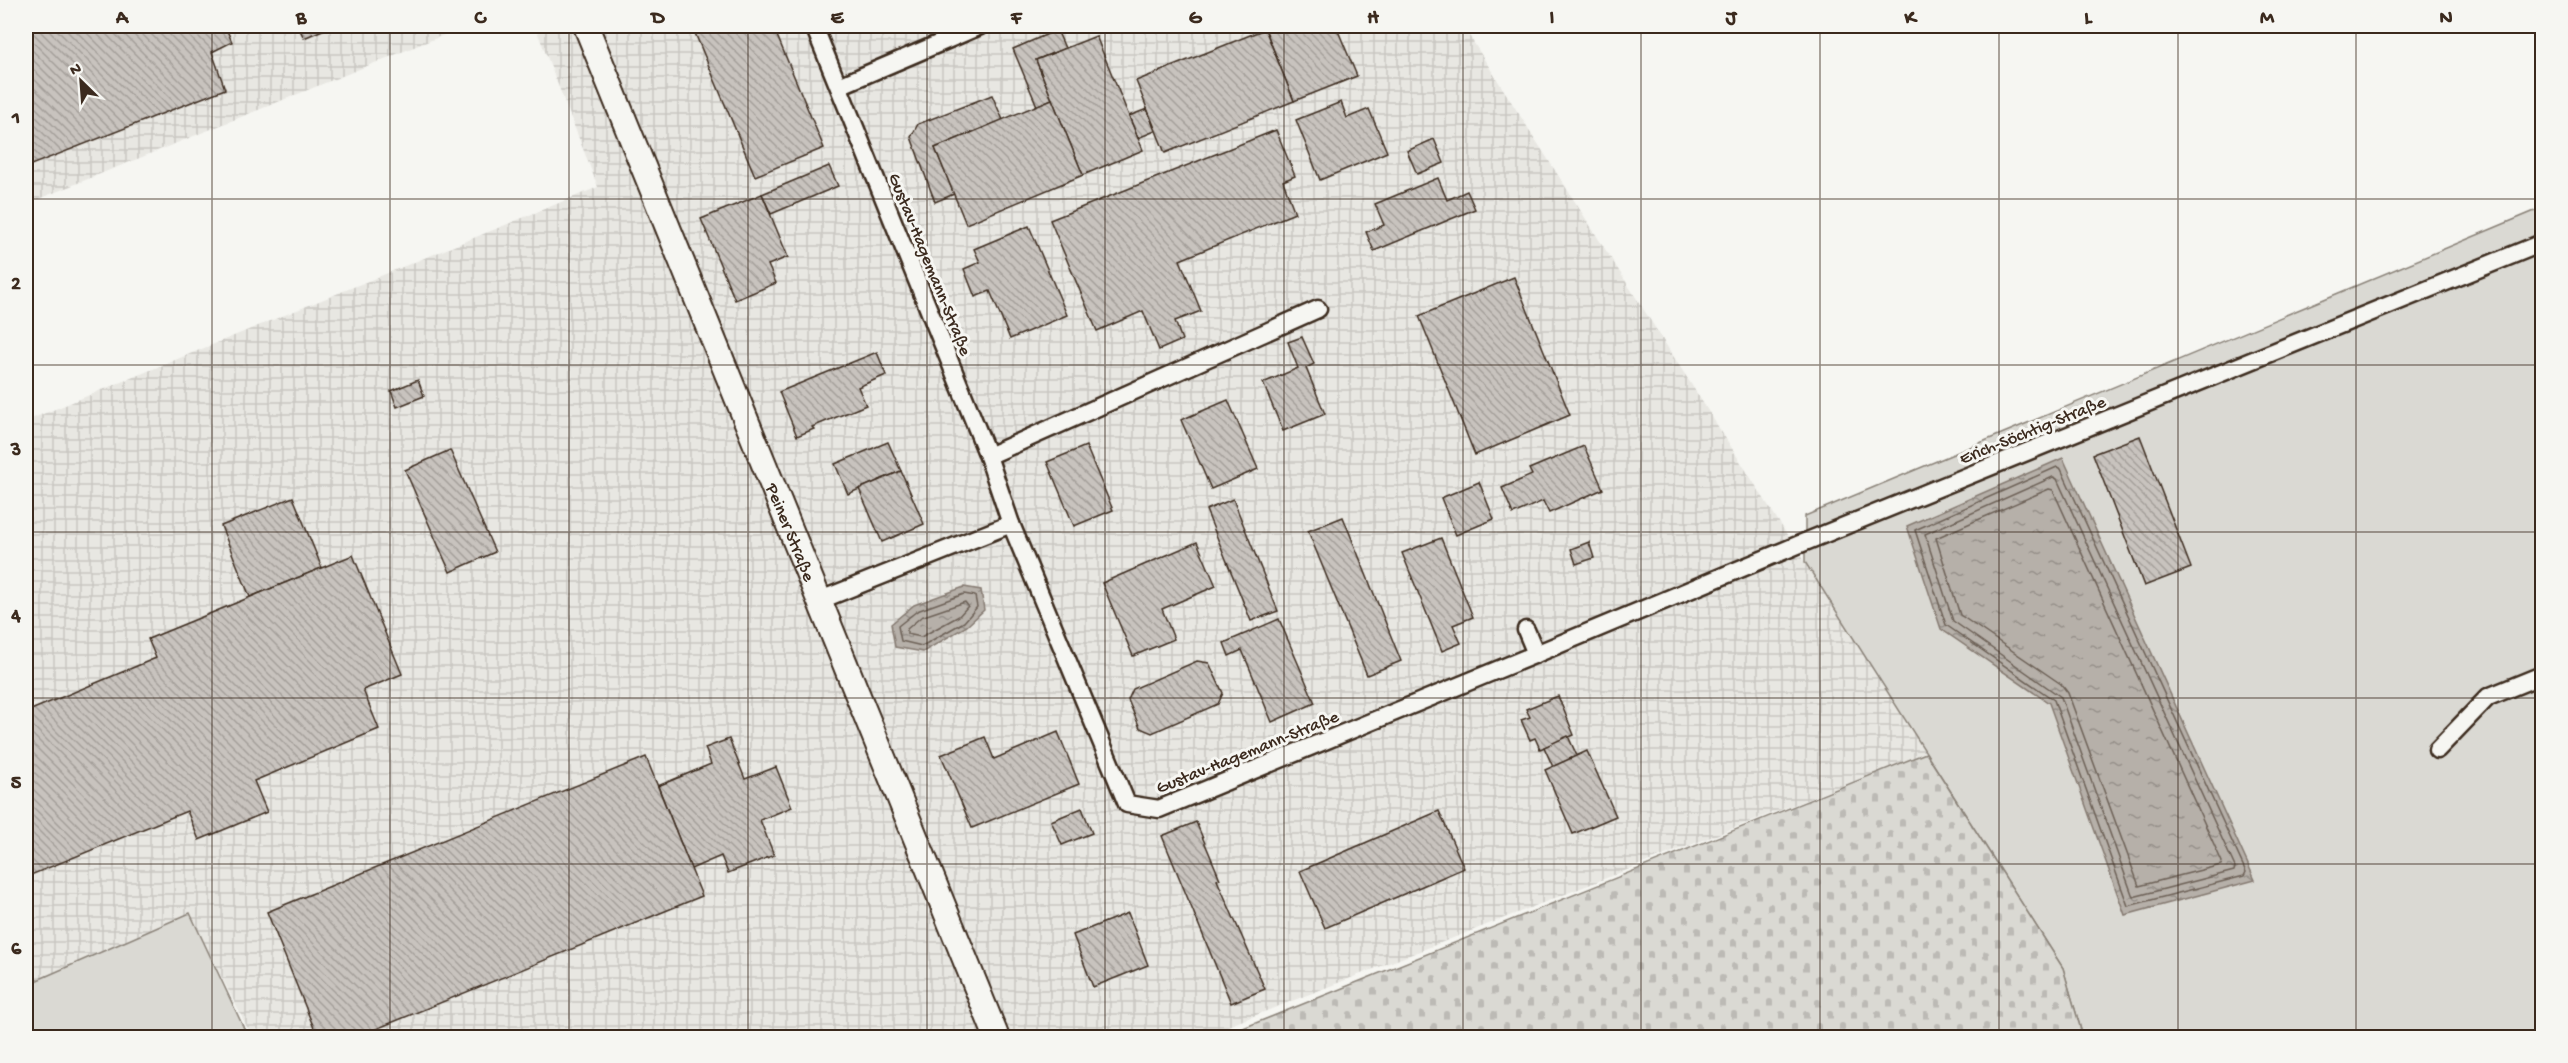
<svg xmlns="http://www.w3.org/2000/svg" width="2568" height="1063" font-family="'Gochi Hand',sans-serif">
	<defs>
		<pattern id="industrial-grid" width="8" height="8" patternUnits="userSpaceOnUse" patternTransform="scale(1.5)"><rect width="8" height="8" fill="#e8e7e2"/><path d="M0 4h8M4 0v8" fill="none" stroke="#c8c6c1"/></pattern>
		<pattern id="cemetery-stones" width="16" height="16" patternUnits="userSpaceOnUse" patternTransform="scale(1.5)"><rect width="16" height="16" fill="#dad9d3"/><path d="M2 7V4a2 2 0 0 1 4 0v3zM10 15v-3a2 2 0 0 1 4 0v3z" fill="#bcbab5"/></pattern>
		<pattern id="water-ripples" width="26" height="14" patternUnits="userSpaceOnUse" patternTransform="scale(1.5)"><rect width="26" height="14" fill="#b6b0a9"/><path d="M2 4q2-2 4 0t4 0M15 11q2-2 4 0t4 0" fill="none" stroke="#958f89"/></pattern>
		<pattern id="building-back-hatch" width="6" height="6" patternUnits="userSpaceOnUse" patternTransform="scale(1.5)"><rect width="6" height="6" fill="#c8c3be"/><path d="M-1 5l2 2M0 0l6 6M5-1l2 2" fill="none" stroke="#a49f9a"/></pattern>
	</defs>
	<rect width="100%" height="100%" fill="#f6f6f2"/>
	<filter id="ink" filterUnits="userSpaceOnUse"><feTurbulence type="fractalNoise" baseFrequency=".0167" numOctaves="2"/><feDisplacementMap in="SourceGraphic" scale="12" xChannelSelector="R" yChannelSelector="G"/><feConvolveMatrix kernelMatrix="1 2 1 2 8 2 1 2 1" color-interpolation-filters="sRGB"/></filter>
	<g filter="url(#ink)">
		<g fill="url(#industrial-grid)">
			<path d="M26,26H466L26,204Z"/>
			<path d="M535,26H1463L1926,753L1200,1037H252L189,913L26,985V421L598,187Z"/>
		</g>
		<g fill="#dad9d3" stroke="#8a8278" stroke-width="1.5">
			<path d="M2542,208V1037H2083L2063,968L1805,562V516Z"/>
			<path d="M190,913L248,1037H26V985Z"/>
		</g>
		<path fill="url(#cemetery-stones)" stroke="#8a8278" stroke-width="1.5" d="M1926,753L2063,968L2083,1037H1221Z"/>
		<g fill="url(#water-ripples)" stroke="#857a71" stroke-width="1.5">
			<path d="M2063,458L2255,880L2125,915L2049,703L1941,629L1907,526Z"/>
			<path d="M964,587L981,590L984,610L967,626L923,652L895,647L891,624L914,605Z"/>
		</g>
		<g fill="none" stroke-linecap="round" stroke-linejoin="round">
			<g stroke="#6c6056" stroke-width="1.5">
				<path d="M2057,467L2061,469L2246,872L2244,876L2128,906L2054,700L1946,625L1915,530Z"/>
				<path d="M2053,477L2057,479L2235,867L2234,871L2133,897L2061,697L1953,621L1925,534Z"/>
				<path d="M2049,489L2053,490L2222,862L2221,865L2139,886L2068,693L2061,684L1960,615L1936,538Z"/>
				<path d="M964,594L975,596L977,607L964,622L922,646L901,641L898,626L917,611Z"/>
				<path d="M965,602L968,606L959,616L921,637L907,634V629L921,617Z"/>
			</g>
		</g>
		<g fill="url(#building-back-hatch)" stroke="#3b2a1e" stroke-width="1.5">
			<path d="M26,26H225L232,42L212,52L225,89L26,167Z"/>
			<path d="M298,26H332L304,38Z"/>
			<path d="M692,26H773L824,148L755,176Z"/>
			<path d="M1264,26H1336L1357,76L1294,101Z"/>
			<path d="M1265,29L1294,101L1165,153L1136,81Z"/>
			<path d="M1057,30L1065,48L1036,60L1052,99L1037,106L1013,49Z"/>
			<path d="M1096,36L1143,150L1083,175L1036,60Z"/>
			<path d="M992,95L1003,120L935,148L954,194L935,202L911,137L918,124Z"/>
			<path d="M1052,99L1083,175L966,224L935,148Z"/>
			<path d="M1341,102L1347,118L1369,109L1387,152L1320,180L1296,120Z"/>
			<path d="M1147,109L1155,131L1138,138L1129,116Z"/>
			<path d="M1276,130L1295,176L1283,181L1295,213L1180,260L1201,311L1175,321L1182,340L1159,350L1143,311L1097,331L1050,220Z"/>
			<path d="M1434,139L1444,163L1417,174L1407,151Z"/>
			<path d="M829,166L838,186L771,214L762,194Z"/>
			<path d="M1438,178L1447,200L1467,191L1475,209L1374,251L1366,232L1384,225L1375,204Z"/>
			<path d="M762,194L788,257L768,265L776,283L735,300L701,219Z"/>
			<path d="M1029,226L1067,315L1010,339L990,291L975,297L964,269L980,262L974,249Z"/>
			<path d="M1514,277L1570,415L1475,455L1419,316Z"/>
			<path d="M1302,337L1314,364L1306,368L1325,414L1283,431L1263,383L1298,368L1288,342Z"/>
			<path d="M877,352L886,375L858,387L866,405L812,427L814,429L797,436L779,392Z"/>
			<path d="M418,380L424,396L397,407L391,391Z"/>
			<path d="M1228,400L1258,469L1211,489L1181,420Z"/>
			<path d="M2140,436L2191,568L2144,586L2093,454Z"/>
			<path d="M888,442L901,471L848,494L835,464Z"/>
			<path d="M1086,446L1113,510L1074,526L1047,462Z"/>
			<path d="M1584,446L1603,489L1549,513L1543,501L1513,514L1502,488L1532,475L1529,469Z"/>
			<path d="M450,450L495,552L450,572L405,470Z"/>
			<path d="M901,471L924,524L882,542L859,489Z"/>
			<path d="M1479,482L1494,519L1456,535L1441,498Z"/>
			<path d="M293,497L322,568L250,597L221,526Z"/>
			<path d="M1233,499L1278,611L1251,621L1206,510Z"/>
			<path d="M1343,517L1401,661L1367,675L1308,531Z"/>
			<path d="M1441,538L1473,617L1453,625L1461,643L1442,651L1402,553Z"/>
			<path d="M1197,542L1216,586L1162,609L1174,639L1133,656L1102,583Z"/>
			<path d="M1589,542L1594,558L1576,564L1571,549Z"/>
			<path d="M353,555L402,674L363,690L379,729L254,781L267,812L199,840L187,811L26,877V712L156,658L148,639Z"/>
			<path d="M1279,619L1315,703L1272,722L1242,650L1229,656L1224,643Z"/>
			<path d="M1197,661L1209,663L1223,693L1218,704L1152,733L1140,728L1128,700L1133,689Z"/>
			<path d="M1558,696L1574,735L1540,749L1535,738L1530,740L1521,720L1530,717L1526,709Z"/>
			<path d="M1058,732L1079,784L972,828L941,755L985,737L994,759Z"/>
			<path d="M1568,736L1577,756L1553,767L1544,747Z"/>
			<path d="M729,739L745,779L776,767L792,807L760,820L774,855L728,873L721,856L691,869L658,786L711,764L705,748Z"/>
			<path d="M1587,751L1616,816L1573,834L1545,770Z"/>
			<path d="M646,757L702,896L354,1038H318L267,912Z"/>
			<path d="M1082,808L1092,833L1062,845L1051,821Z"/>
			<path d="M1439,811L1464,868L1325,928L1300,871Z"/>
			<path d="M1196,822L1220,879L1217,880L1265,989L1231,1003L1162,836Z"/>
			<path d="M1128,913L1148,965L1093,987L1073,935Z"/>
		</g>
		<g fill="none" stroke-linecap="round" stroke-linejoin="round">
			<g stroke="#3b2a1e" stroke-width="21">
				<g id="minor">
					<path d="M814,26L988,456L1011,524"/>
					<path d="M839,86L980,26"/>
					<path d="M988,456L1318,309"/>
					<path d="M818,601L1011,524L1127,804L1159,809L1536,654L1526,630"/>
					<path d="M1536,654L1800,544L2542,243"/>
					<path d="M2437,750L2488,697L2542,675"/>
				</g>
			</g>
			<g stroke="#3b2a1e" stroke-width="28">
				<g id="secondary">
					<path id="s1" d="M586,26L997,1038"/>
				</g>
			</g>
			<use href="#minor" stroke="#f6f6f2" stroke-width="16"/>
			<use href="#secondary" stroke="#f6f6f2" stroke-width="24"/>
		</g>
	</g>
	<path fill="none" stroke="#3b2a1e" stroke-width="1.5" stroke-opacity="0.55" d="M212,26V1038M390,26V1038M569,26V1038M748,26V1038M927,26V1038M1105,26V1038M1284,26V1038M1463,26V1038M1641,26V1038M1820,26V1038M1999,26V1038M2178,26V1038M2356,26V1038M26,199H2542M26,365H2542M26,532H2542M26,698H2542M26,864H2542"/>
	<g text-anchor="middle" stroke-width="6" stroke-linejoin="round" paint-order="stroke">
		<g font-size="18" fill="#3b2a1e" stroke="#f6f6f2">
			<text transform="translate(931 264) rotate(68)" y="6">Gustav-Hagemann-Straße</text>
			<text transform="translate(2032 429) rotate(-22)" y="6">Erich-Söchtig-Straße</text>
			<text dy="6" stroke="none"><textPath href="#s1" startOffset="546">Peiner Straße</textPath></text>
			<text transform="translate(1247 751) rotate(-22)" y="6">Gustav-Hagemann-Straße</text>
		</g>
	</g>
	<rect width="2568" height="1063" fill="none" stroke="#f6f6f2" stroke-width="66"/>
	<g transform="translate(81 81) rotate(335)" stroke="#f6f6f2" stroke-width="4.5" paint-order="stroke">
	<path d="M0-4.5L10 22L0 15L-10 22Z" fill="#3b2a1e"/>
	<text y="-9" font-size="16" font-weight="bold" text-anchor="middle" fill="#3b2a1e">N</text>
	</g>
	<rect x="33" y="33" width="2502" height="997" fill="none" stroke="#3b2a1e" stroke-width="2"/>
	<g font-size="20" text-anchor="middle" font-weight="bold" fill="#3b2a1e">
		<text x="122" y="23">A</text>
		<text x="301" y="23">B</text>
		<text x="480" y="23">C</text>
		<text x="658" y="23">D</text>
		<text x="837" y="23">E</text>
		<text x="1016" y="23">F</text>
		<text x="1195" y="23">G</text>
		<text x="1373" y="23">H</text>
		<text x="1552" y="23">I</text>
		<text x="1731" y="23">J</text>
		<text x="1910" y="23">K</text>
		<text x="2088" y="23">L</text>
		<text x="2267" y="23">M</text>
		<text x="2446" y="23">N</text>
		<text x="16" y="123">1</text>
		<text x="16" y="289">2</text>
		<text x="16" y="455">3</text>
		<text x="16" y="621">4</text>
		<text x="16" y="788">5</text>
		<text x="16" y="954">6</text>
	</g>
</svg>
